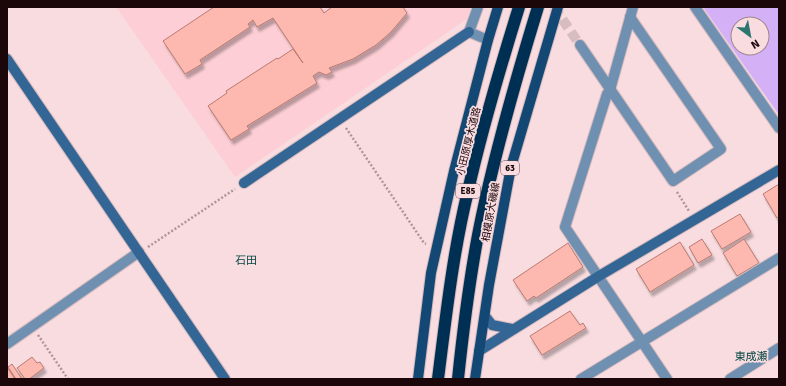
<svg xmlns="http://www.w3.org/2000/svg" width="786" height="386" font-family="Signika,'Noto Sans JP',sans-serif">
	<defs>
		<filter id="shadow"><feDropShadow dx="2.5" dy="4.5" stdDeviation="1" flood-color="#0004"/></filter>
	</defs>
	<rect width="100%" height="100%" fill="#f8dce0"/>
	<path fill="#fdced5" d="M116,7H471L467,19L235,177Z"/>
	<path fill="#d4b0f7" fill-rule="evenodd" d="M703,7H779V115ZM738,24H762V48H738Z"/>
	<g fill="#fdb9b0" stroke="#b87a71" filter="url(#shadow)">
		<path d="M214,7H320L324,13L332,7H403L407,13L391,32L376,45L353,59L329,68L332,72L326,75L319,72L313,76L317,83L247,126L249,129L231,140L208,106L227,93L226,91L277,58L278,59L293,49L303,63L273,18L257,27L253,20L248,24L250,27L200,60L202,64L185,74L163,41Z"/>
		<path d="M779,184V217L777,218L763,194Z"/>
		<path d="M740,214L751,232L722,249L711,231Z"/>
		<path d="M702,239L712,255L698,263L689,247Z"/>
		<path d="M744,239L759,263L737,276L723,253Z"/>
		<path d="M680,242L694,265L650,292L636,269Z"/>
		<path d="M568,243L583,267L536,298L534,296L527,301L513,280Z"/>
		<path d="M570,311L580,325L583,323L586,328L542,355L530,336Z"/>
		<path d="M32,357L37,363L40,362L44,368L29,379H25L17,368Z"/>
		<path d="M12,364L22,379H16L8,367Z"/>
		<path d="M7,367L15,379H7Z"/>
	</g>
	<g fill="none" stroke-linecap="round" stroke-linejoin="round">
		<path stroke="#d7bcc0" stroke-width="10" stroke-dasharray="10 5" stroke-linecap="butt" d="M554,7L580,45"/>
		<g stroke="#d5babe" stroke-width="12">
			<g id="street">
				<path d="M478,7L469,32L488,40"/>
				<path d="M633,7L610,90L607,94L565,227L667,379"/>
				<path d="M695,7L779,128"/>
				<path d="M580,45L673,181L721,149L630,17"/>
				<path d="M7,344L139,252"/>
				<path d="M581,379L779,258"/>
				<path d="M730,379L779,348"/>
			</g>
		</g>
		<g stroke="#d5babe" stroke-width="12">
			<g id="secondary">
				<path d="M7,59L225,379"/>
				<path d="M244,183L469,32"/>
				<path d="M485,316L492,325L512,329"/>
				<path d="M479,351L599,276L779,170"/>
			</g>
		</g>
		<g stroke="#d5babe" stroke-width="12">
			<g id="primary">
				<path d="M418,379L431,273L454,171L488,40L498,7"/>
				<path d="M475,379L489,285L511,167L558,7"/>
			</g>
		</g>
		<g stroke="#d5babe" stroke-width="14">
			<g id="highway">
				<path d="M438,379C446,316 453,252 468,191C482,129 500,68 519,7"/>
				<path d="M458,379C463,331 469,283 478,235C493,158 515,82 538,7"/>
			</g>
		</g>
		<g stroke="#af9599" stroke-width="2.5" stroke-dasharray="2 2" stroke-linecap="butt">
			<path d="M346,128L424,243L426,244"/>
			<path d="M677,192L689,211"/>
			<path d="M148,247L235,189"/>
			<path d="M38,335L68,379"/>
		</g>
		<use href="#street" stroke="#6f90b0" stroke-width="10"/>
		<use href="#secondary" stroke="#336694" stroke-width="10"/>
		<use href="#primary" stroke="#134874" stroke-width="10"/>
		<use href="#highway" stroke="#002f54" stroke-width="12"/>
	</g>
	<g text-anchor="middle" stroke-width="3.5" stroke-linejoin="round" paint-order="stroke">
		<g fill="#f8dce0" stroke="#5d464a" stroke-width="1">
			<rect x="501" y="161" width="18" height="14" rx="3"/>
			<rect x="456" y="184" width="24" height="14" rx="3"/>
		</g>
		<g font-size="9" font-weight="bold" fill="#1b060a">
			<text x="510" y="171">63</text>
			<text x="468" y="194">E85</text>
		</g>
		<g font-size="10" fill="#1b060a" stroke="#f8dce0">
			<text transform="translate(468 141) rotate(-76)" y="4">小田原厚木道路</text>
			<text transform="translate(490 212) rotate(-80)" y="4">相模原大磯線</text>
		</g>
		<g font-size="11" fill="#044641" stroke="#f8dce0">
			<text x="246" y="264">石田</text>
			<text x="751" y="360">東成瀬</text>
		</g>
	</g>
	<rect width="786" height="386" fill="none" stroke="#1b060a" stroke-width="16"/>
	<g transform="translate(750 36) rotate(148)"><circle r="19" fill="#f8dce0" stroke="#a0868a"/>
	<path d="M0-3L7 15L0 10L-7 15Z" fill="#2d756f"/>
	<text y="-6" font-size="11" font-weight="bold" text-anchor="middle" fill="#1b060a">N</text>
	</g>
</svg>
